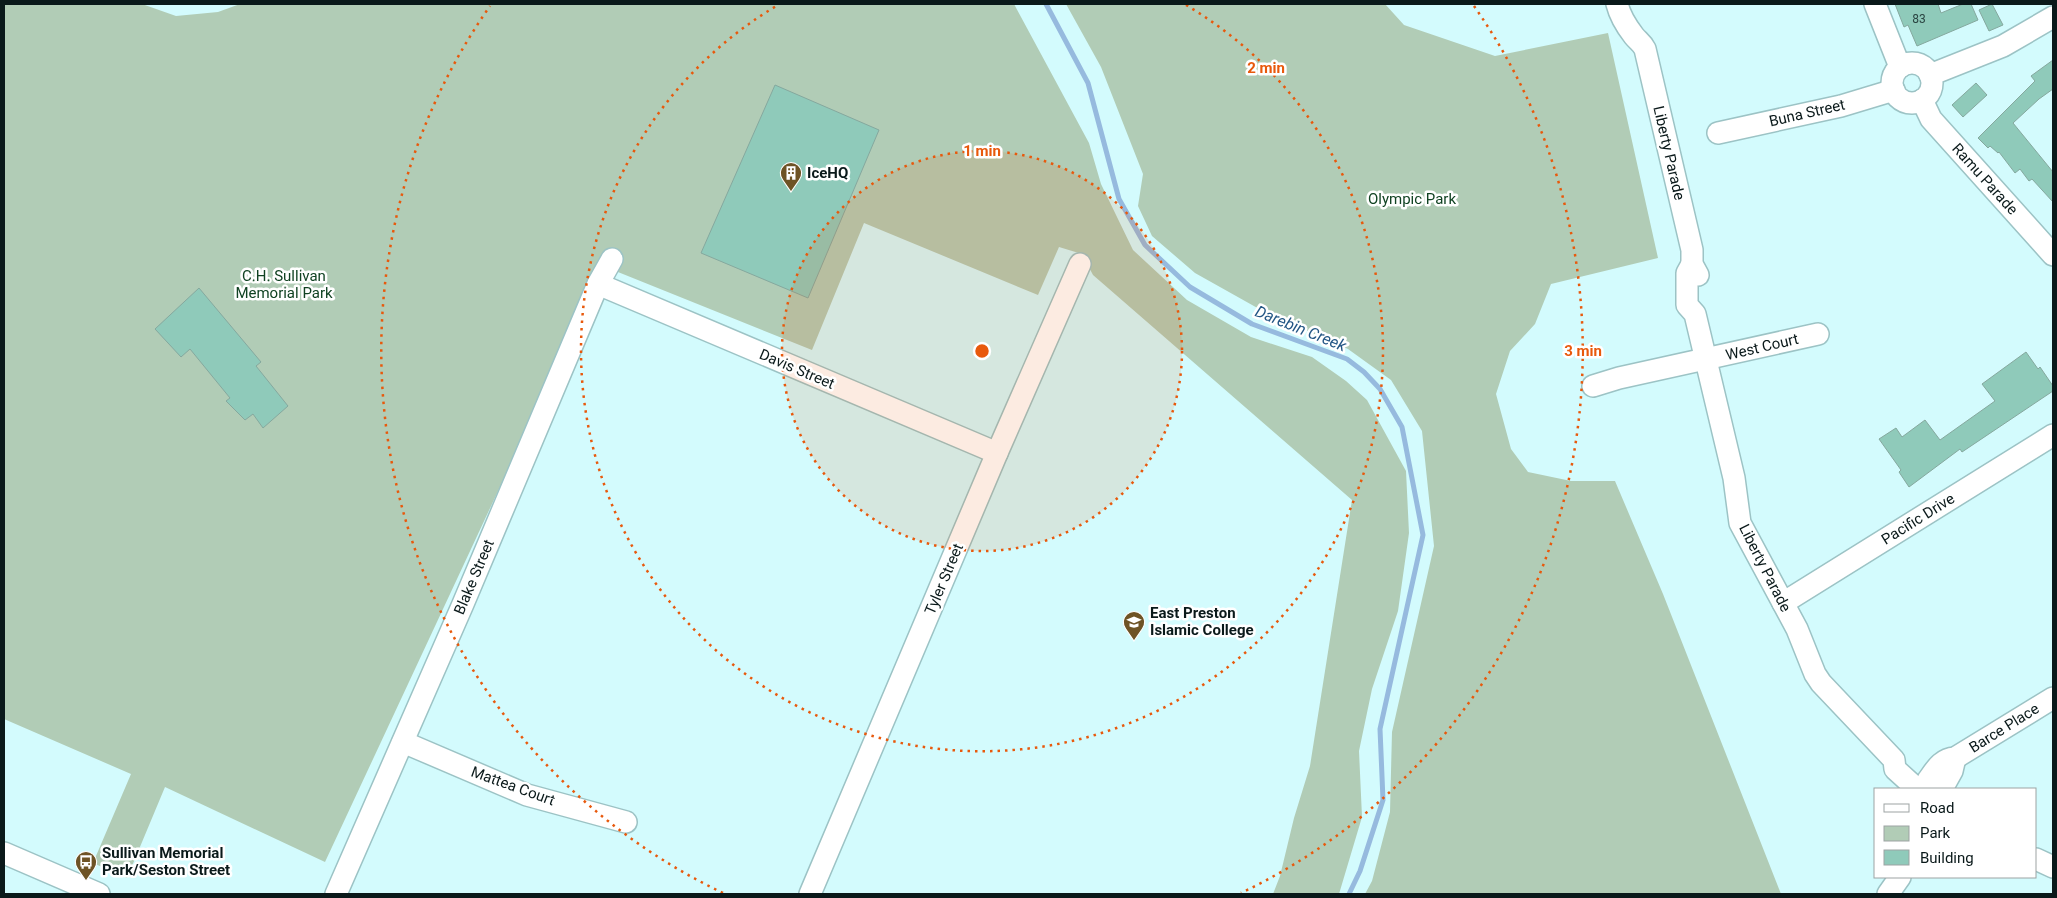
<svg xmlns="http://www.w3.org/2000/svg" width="2057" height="898" font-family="Roboto,sans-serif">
	<rect width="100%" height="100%" fill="#d3fbfd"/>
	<g fill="#b1ccb6">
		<path d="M4,4H142L176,16L218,12L240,4H1014L1089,143L1101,184L1133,250L1187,300L1251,337L1312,357L1346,381L1367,400L1406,471L1409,533L1398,611L1372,689L1359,751L1362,817L1339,894H1273L1280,876L1294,818L1310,766L1352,500L1093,275L1082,254L1059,247L1038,295L864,223L812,350L603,266L325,862L165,787L127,878L93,863L131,774L4,719Z"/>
		<path d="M1066,4H1385L1404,25L1495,56L1608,33L1658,258L1551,284L1535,324L1510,351L1496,394L1511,449L1528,472L1571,481H1615L1663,594L1781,894H1365L1372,881L1390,812L1392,732L1434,546L1422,431L1391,380L1366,362L1348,349L1261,310L1195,273L1152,236L1138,206L1143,174L1101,67Z"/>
	</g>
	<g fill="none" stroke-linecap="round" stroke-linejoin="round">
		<path stroke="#96bade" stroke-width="5" d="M1046,4L1088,83L1119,199L1145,245L1190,287L1252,324L1347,359L1364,372L1380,389L1402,427L1423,535L1380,729L1383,800L1360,871L1349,894"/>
	</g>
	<g fill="#8fcaba" stroke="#85a89e">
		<path d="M1895,4H1938L1941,13L1963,4H1971L1978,20L1917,46L1908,25L1904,27Z"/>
		<path d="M1992,4L2003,25L1989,31L1979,10Z"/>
		<path d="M2053,60V89L2039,99L2013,123L2053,172V202L2032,179L2029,181L2020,169L2015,173L1999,152L1998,153L1990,146L1988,148L1978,138L2035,81L2031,76Z"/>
		<path d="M1976,83L1987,95L1963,117L1952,105Z"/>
		<path d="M775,85L879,130L808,298L701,253Z"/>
		<path d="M199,288L261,362L256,366L288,406L263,428L253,414L245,420L226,401L230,398L190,349L181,357L155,329Z"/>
		<path d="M2026,352L2038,369L2040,367L2053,386V391L1962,452L1960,449L1909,487L1899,472L1901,470L1879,439L1896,428L1902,437L1925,420L1940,440L1995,401L1982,384Z"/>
	</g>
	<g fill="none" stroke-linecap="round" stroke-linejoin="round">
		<g stroke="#9cc3c5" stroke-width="24">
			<g id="minor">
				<path d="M1617,4C1620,16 1627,27 1634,36C1638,41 1642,43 1645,49L1692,250V264L1698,275"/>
				<path d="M1875,4L1900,67"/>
				<circle cx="1912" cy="83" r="20"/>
				<path d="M1930,75L2003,46L2053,17"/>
				<path d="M1922,100L1931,119L2053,255"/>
				<path d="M1718,133L1841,106L1894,90"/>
				<path d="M1692,264L1687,273V305L1695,314L1734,478L1740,523L1797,629L1815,674L1821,683L1894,760L1895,769L1917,789"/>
				<path d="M598,284L997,453"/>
				<path d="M1593,386L1619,378L1818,334"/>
				<path d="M1783,603L2053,435"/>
				<path d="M403,742L527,795L626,822"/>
				<path d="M1928,780C1936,769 1941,759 1955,758L2053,698"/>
				<path d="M1942,789L1952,771L1955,758"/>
				<path d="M4,853L99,894"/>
				<path d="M2036,859L2053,867"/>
				<path d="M336,894L463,604L598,284L612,259"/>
				<path d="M810,894L997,453L1080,264"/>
				<path d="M1888,894L1900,877"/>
			</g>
		</g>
		<use href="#minor" stroke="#fff" stroke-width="21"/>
	</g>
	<circle cx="982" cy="351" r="200" fill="#e8590c" fill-opacity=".12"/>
	<g fill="none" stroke="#e8590c" stroke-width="2.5" stroke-dasharray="2.5 5">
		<circle cx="982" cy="351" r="200"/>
		<path d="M1186 5A401 401 0 1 1 778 5"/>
		<path d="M723 893A601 601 0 0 1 490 6M1474 6A601 601 0 0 1 1241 893"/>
	</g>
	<defs>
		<g id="building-pin" transform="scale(1.125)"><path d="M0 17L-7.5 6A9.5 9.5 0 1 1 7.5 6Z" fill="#6e5325" stroke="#fff"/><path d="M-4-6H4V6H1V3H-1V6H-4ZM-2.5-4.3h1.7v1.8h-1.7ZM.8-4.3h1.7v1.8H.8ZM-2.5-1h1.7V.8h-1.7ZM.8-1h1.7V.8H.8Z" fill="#fff"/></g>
		<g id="school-pin" transform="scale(1.125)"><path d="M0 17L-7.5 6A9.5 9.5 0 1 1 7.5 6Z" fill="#6e5325" stroke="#fff"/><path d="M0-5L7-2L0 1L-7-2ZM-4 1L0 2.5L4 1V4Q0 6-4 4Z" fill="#fff"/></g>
		<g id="bus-pin" transform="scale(1.125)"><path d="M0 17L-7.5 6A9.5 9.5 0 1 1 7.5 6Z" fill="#6e5325" stroke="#fff"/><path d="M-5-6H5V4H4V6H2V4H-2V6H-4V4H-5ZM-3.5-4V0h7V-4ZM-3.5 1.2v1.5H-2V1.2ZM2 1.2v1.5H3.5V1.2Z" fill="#fff"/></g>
	</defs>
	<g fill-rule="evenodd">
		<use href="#building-pin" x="791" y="173"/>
		<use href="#school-pin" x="1134" y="622"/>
		<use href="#bus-pin" x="86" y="862"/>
	</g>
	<g text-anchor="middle" stroke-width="5" stroke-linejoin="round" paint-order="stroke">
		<g font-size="12" fill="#2b4542">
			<text x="1919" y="23">83</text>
		</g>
		<g font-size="15" fill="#0a191a" stroke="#fff">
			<text transform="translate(1807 113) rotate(-13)" y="5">Buna Street</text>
			<text transform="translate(1669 153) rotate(77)" y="5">Liberty Parade</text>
			<text transform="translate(1985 179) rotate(48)" y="5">Ramu Parade</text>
			<text transform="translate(1762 347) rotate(-13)" y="5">West Court</text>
			<text transform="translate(797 369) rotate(23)" y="5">Davis Street</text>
			<text transform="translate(1918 519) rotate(-32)" y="5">Pacific Drive</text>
			<text transform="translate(1765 568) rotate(63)" y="5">Liberty Parade</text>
			<text transform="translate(474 577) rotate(-67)" y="5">Blake Street</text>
			<text transform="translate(944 579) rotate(-67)" y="5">Tyler Street</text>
			<text transform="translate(2004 728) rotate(-32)" y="5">Barce Place</text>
			<text transform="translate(513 786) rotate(20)" y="5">Mattea Court</text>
		</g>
		<g font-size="15" font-weight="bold" fill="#0a191a" stroke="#fff" text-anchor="start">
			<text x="807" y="178">IceHQ</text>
			<text x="1150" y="618">East Preston<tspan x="1150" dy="17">Islamic College</tspan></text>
			<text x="102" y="858">Sullivan Memorial<tspan x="102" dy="17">Park/Seston Street</tspan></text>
		</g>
		<g font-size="15" fill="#104222" stroke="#fff">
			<text x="1412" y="204">Olympic Park</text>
			<text x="284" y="281">C.H. Sullivan<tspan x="284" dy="17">Memorial Park</tspan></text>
		</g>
		<g font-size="16" font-style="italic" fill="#235685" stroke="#fff">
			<text transform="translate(1301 328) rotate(22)" y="6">Darebin Creek</text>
		</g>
	</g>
	<circle cx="982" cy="351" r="8" fill="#e8590c" stroke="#fff" stroke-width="2.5"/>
	<g font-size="15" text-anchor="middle" font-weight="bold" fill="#e8590c" stroke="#fff" stroke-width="5" stroke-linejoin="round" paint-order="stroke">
		<text x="1266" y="73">2 min</text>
		<text x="982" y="156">1 min</text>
		<text x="1583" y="356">3 min</text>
	</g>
	<rect width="2057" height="898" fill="none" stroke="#0a191a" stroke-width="10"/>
	<rect x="1874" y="788" width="162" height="90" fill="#ffffff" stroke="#9da3a3"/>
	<rect x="1884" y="804" width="25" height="8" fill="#ffffff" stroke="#9da3a3"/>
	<text x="1920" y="813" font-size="15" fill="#0a191a">Road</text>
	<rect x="1884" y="826" width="25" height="15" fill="#b1ccb6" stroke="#9da3a3"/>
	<text x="1920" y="838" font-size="15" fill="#0a191a">Park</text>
	<rect x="1884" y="850" width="25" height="15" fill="#8fcaba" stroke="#9da3a3"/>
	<text x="1920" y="863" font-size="15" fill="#0a191a">Building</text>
</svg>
